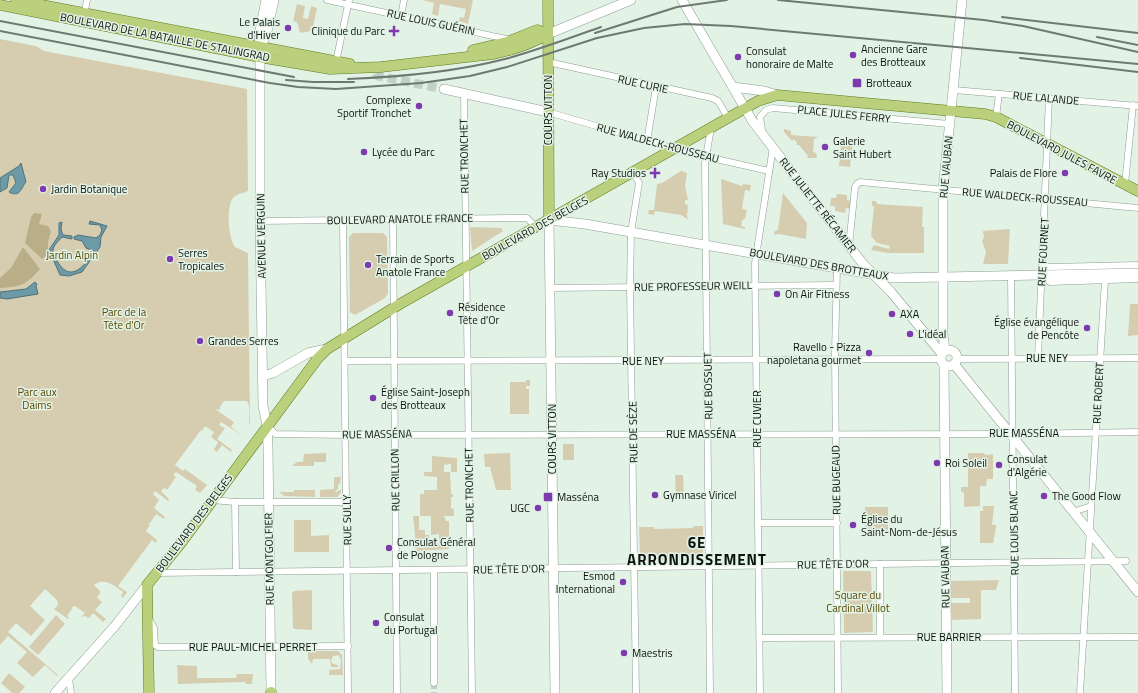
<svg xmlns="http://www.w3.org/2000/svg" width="1138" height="693" font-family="'Titillium Web',sans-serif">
	<rect width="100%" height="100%" fill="#e2f3e6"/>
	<g fill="#d6cdb0">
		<path d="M423,0H473L468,24L459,21L460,17L464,18L466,9L440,4L438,16L432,14L434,3Z"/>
		<path d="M297,4L305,6L303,18L308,19L311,6L317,8L313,27L310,26L311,31L300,33L297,22L293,21Z"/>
		<path d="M0,39L36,46L44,51L247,89L248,191C243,193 237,194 233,198C226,208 228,237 235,247L248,253L250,426C247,417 252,410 247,401H224L220,407V410L215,409L234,422L231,427L243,436L221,422L219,425L225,428L217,439L232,450L231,452L222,445L217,452L214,450L218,442L211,437L214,432L205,426L202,431L201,430L175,465L183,471L185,469L207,485L200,493L195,490L197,486L176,472L173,475L176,477L167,490L164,488L161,491L169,499L168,501L155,491L153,494L159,500L154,508L165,517L164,519L156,514L150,523H148L150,525L146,531L157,540L156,543L152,540L118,586L127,592L123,598L121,596L123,592C115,586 104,577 94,585L101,592L97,597L102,602L95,610L106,619L103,622L93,613L89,618L85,616L81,617L85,613L75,606L71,608L72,609L67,616L69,618L68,619L54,609L58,605L57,600L45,589L30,606L45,620L31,636L16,623L8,632L58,675L57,676L45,665L33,677L17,663L27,652L8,636L0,645Z"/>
		<path d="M784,129L791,131V135L819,137L814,139L813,152L816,153L817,158H807L808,156L799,145H796L797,143L794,139L792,141L784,132Z"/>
		<path d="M842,138L853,139L850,167L839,166Z"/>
		<path d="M681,171L687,173L685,186L688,200H685V204L688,205L687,217L689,220L681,215L655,211L654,215L648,214L649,210H654L657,184L662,183Z"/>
		<path d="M721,179L742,186L743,184L751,185L750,191L745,190L742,209L747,210L745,219L742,220L741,226L745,227V229L723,224Z"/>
		<path d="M783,193L807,223L806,239L779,234L774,235L775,231L778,230Z"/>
		<path d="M837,194L847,195V200L851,201V208H846L845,213L835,211V206H830L831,198H836Z"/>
		<path d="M872,201H876L877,204L923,207L922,227H924V253H888L871,250L874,245L889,249L890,246L877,243L871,236L874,206H872Z"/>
		<path d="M472,227L501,228L503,231L472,251L470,228Z"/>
		<path d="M1010,229L1008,264H983L986,252L982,241L984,237L983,231Z"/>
		<path d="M353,233H383L387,237L388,293L385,298L355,315L350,312L349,237Z"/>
		<path d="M1130,304H1138V335L1128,336Z"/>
		<path d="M526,380H530V386H526V389H529V414H510V382H526Z"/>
		<rect x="563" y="444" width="11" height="16"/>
		<path d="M326,453V462H314V466H292L297,462H303L304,454Z"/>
		<path d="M510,453L511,490H496L490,467H485L484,454Z"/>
		<path d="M968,453H984L985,455L993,454V479H987L986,486H980V506L964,507V493L961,491V487H968Z"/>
		<path d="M432,456L457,458V472H451V464L444,465V472H450L451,494H453V497H451V508L454,509V516H444L446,521H449V549L417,551V549L413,547L425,548V544H416L413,516H419V530H425V535H429V544L436,546L439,544V534L431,535V516H420V494H424V490H437V477L424,476V472H432Z"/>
		<path d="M675,475H683L684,496H676Z"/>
		<path d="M334,477H341L340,484H338V489L335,491L337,493V491L341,490V493L337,497H320V490L334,489Z"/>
		<path d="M294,490H315V497L284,496L279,492H294Z"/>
		<path d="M983,506H994L992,525H996V527L993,543H980V511H983Z"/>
		<path d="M865,507H888V531L865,530Z"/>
		<path d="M294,520H311V536L329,535V552H294Z"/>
		<path d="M693,526H703V556L699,560L645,561L640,555L639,527H654V529L693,528Z"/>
		<path d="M843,571H871L873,632L844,633Z"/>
		<path d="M999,580L996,590H981V619L952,620L951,603H970V598H951V581Z"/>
		<path d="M312,590V630L295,629L293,628L292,593L294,591Z"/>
		<path d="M56,615L65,624L38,655L29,647Z"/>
		<path d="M308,651H338L342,655L343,675H329V670L340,669L341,661L339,655L333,656L331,661L333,664L338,665V667H331L330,659H313L312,664L308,659Z"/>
		<path d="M177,665L197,666V678H236L237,674H253L252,684H246L245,682L178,684Z"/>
		<path d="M9,673L25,687L19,693H12L1,683Z"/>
	</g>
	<g fill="#baae88">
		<path d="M34,213L42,214L39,224L48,226L51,231L48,242V254L42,259L25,243L31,217Z"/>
		<path d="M23,247L40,269C27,284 21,287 0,288V278L11,268Z"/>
	</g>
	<g fill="#6c9ba7" stroke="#4f7279">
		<path d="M21,163L26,182C21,188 20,198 9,192L16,183L13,175H9L7,188L0,192V178L19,166Z"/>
		<path d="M90,221L107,226L101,237L100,247L82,272L69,276L60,275L49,250L59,235V223L62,222L61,229L63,235L72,236V239L62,237C59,241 54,244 53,250C52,255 56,259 59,264C72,283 86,264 94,251L86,248L82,241L74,239V237L78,235L96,238L100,235L102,230L100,225L89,224Z"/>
		<path d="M35,282L37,284L36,286L38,294L7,299L0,298V292L26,289Z"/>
	</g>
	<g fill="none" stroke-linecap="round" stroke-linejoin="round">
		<path stroke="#c2d1c6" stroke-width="6" stroke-dasharray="6 3" stroke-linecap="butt" d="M434,683V693"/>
		<path stroke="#c2d1c6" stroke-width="9" stroke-dasharray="9 4.5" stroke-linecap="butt" d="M376,73L378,76L444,89"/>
		<g stroke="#8d9d91" stroke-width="7">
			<g id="street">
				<path d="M327,0L511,40"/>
				<path d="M84,16L87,0"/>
				<path d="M401,16L404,0"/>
				<path d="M336,62L349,0"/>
				<path d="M548,62L712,98L718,101L728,118"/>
				<path d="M954,90L1138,106"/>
				<path d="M464,94L472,693"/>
				<path d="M548,112L685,152L769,171"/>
				<path d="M996,117L999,94"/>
				<path d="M762,130L760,117L766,110L773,108L949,124"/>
				<path d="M647,141L656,87"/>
				<path d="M633,172L639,183L631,232L630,287L636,693"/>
				<path d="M1125,184L1133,105"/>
				<path d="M343,220L348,693"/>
				<path d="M393,220L397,693"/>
				<path d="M260,221L518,218H527L536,227"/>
				<path d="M849,246L855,187L857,184L860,182L1138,208"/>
				<path d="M1042,264L1044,266L1050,267L1138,265"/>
				<path d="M837,268L835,353L838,693"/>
				<path d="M1042,275L1050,282L1138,279"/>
				<path d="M1011,277L1015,693"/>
				<path d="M550,288L835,285"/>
				<path d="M1038,358L1049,98"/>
				<path d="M956,359L1138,358"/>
				<path d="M345,361L941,359"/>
				<path d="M267,425L275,434L346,435L1012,434L1138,432"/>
				<path d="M212,500L235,502H347"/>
				<path d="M235,502L236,572"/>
				<path d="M1073,512L1091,506"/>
				<path d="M759,523H837"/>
				<path d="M880,564V637"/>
				<path d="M434,570V683"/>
				<path d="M157,573L1126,561"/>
				<path d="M149,619L154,628L155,645L158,647L348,646"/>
				<path d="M760,638L1138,637"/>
				<path d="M69,678L71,693"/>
				<path d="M710,693L705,163L711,128"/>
				<path d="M760,693L755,263L773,147"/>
				<path d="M1080,693L1105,280"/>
			</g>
		</g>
		<g stroke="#8d9d91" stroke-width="10">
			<g id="secondary">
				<path d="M266,0L259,35L260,47V221L263,406L267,425L268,447L271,693"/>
				<path d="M682,0L753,122L864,265L891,292L942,354"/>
				<path d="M548,34L631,0"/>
				<path d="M260,47L266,36L274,0"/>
				<path d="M733,87L764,91L777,95"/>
				<path d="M444,89L548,112"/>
				<circle cx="949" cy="358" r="8"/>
				<path d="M945,351L943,334V190L962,0"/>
				<path d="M954,364L1138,592"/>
				<path d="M944,365L947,693"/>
				<path d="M263,376L273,373L308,353L327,349"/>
				<path d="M55,693L114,627L147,585"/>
				<path d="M555,693L549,220L585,224L894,278L1138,273"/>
			</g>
		</g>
		<g stroke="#60791d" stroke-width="11">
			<g id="primary">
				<path d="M16,0L350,64"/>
				<path d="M548,0L549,220"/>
				<path d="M0,5L259,57L330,69L381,67L493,54C513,50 531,44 548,34"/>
				<path d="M473,50L507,42L537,30L548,34"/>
				<path d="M149,693L147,585L181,543L318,358L327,349L400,304L758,101L777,95L985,114L996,117L1138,191"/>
				<path d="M271,693V692"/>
			</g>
		</g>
		<use href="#street" stroke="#fff" stroke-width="6"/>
		<use href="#secondary" stroke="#fff" stroke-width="9"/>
		<use href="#primary" stroke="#bbd07c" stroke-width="10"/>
		<g stroke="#6e7971" stroke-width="2">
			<path d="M778,0L984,20L1023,26L1138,52"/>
			<path d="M1002,17L1138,33"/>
			<path d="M0,21L294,77"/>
			<path d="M0,31L270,83L298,87L336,89L421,83L470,76L507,67L597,38L644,28L685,24L731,26L1138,64"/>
			<path d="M595,33L677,7L727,0"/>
			<path d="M1097,37L1138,45"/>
			<path d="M1020,58L1138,72"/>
			<path d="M348,79C400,77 455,72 505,59C538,50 569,38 601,27"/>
			<path d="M286,80L313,82H354"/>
		</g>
	</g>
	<g fill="#7c3aae" stroke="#e2f3e6" stroke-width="1.5">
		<circle cx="288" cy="28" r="4"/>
		<path d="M392 25h4v4h4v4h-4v4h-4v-4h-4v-4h4z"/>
		<circle cx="853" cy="55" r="4"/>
		<circle cx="738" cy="57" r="4"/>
		<rect x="852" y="78" width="10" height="10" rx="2"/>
		<circle cx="419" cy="106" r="4"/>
		<circle cx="825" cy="147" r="4"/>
		<circle cx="364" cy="152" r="4"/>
		<path d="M653 167h4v4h4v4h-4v4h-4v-4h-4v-4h4z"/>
		<circle cx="1065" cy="173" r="4"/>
		<circle cx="43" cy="189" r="4"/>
		<circle cx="170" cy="259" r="4"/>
		<circle cx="368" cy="265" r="4"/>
		<circle cx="777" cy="294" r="4"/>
		<circle cx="450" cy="313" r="4"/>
		<circle cx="892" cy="314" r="4"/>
		<circle cx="1087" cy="328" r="4"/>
		<circle cx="910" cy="334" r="4"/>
		<circle cx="200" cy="341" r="4"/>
		<circle cx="869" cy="353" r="4"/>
		<circle cx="373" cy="398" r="4"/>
		<circle cx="937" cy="463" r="4"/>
		<circle cx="999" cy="465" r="4"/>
		<circle cx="655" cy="495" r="4"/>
		<circle cx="1044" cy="496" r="4"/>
		<rect x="543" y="492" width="10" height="10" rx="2"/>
		<circle cx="538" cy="508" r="4"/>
		<circle cx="853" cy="525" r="4"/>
		<circle cx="389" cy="548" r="4"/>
		<circle cx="623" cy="582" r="4"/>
		<circle cx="376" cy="623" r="4"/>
		<circle cx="624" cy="653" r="4"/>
	</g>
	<g text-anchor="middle" stroke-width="3" stroke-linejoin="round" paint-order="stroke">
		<g font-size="11" fill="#0c120e" stroke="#e2f3e6" text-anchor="start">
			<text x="280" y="26" text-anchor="end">Le Palais<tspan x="280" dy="13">d'Hiver</tspan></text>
			<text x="385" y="35" text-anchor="end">Clinique du Parc</text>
			<text x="861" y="53">Ancienne Gare<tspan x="861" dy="13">des Brotteaux</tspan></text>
			<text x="746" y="55">Consulat<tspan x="746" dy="13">honoraire de Malte</tspan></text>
			<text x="866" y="87">Brotteaux</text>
			<text x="411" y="104" text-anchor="end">Complexe<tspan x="411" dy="13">Sportif Tronchet</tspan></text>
			<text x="833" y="145">Galerie<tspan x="833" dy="13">Saint Hubert</tspan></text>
			<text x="372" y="156">Lycée du Parc</text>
			<text x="646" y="177" text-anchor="end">Ray Studios</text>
			<text x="1057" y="177" text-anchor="end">Palais de Flore</text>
			<text x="51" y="193">Jardin Botanique</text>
			<text x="178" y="257">Serres<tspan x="178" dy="13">Tropicales</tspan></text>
			<text x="376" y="263">Terrain de Sports<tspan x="376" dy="13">Anatole France</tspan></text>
			<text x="785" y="298">On Air Fitness</text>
			<text x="458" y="311">Résidence<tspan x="458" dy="13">Tête d'Or</tspan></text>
			<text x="900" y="318">AXA</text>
			<text x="1079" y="326" text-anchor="end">Église évangélique<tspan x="1079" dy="13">de Pencôte</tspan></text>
			<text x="918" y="338">L'idéal</text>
			<text x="208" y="345">Grandes Serres</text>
			<text x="861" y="351" text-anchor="end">Ravello - Pizza<tspan x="861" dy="13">napoletana gourmet</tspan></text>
			<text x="381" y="396">Église Saint-Joseph<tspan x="381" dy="13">des Brotteaux</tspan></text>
			<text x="1007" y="463">Consulat<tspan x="1007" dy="13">d'Algérie</tspan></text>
			<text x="945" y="467">Roi Soleil</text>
			<text x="663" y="499">Gymnase Viricel</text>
			<text x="1052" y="500">The Good Flow</text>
			<text x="557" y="501">Masséna</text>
			<text x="530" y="512" text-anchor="end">UGC</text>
			<text x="861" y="523">Église du<tspan x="861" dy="13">Saint-Nom-de-Jésus</tspan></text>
			<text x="397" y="546">Consulat Général<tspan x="397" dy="13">de Pologne</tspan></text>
			<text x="615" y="580" text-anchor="end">Esmod<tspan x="615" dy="13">International</tspan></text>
			<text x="384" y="621">Consulat<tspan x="384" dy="13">du Portugal</tspan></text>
			<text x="632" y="657">Maestris</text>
		</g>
		<g font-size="11" fill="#0c120e" stroke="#e2f3e6">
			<text transform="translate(431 22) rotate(12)" y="4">RUE LOUIS GUÉRIN</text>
			<text transform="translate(165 37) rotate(11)" y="4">BOULEVARD DE LA BATAILLE DE STALINGRAD</text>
			<text transform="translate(643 84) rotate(12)" y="4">RUE CURIE</text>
			<text transform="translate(1046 98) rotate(5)" y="4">RUE LALANDE</text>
			<text transform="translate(548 110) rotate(-90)" y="4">COURS VITTON</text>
			<text transform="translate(844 114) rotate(6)" y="4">PLACE JULES FERRY</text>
			<text transform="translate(658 143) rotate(15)" y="4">RUE WALDECK-ROUSSEAU</text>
			<text transform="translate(1062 152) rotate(28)" y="4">BOULEVARD JULES FAVRE</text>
			<text transform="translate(464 156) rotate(-91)" y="4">RUE TRONCHET</text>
			<text transform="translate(946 167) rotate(-85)" y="4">RUE VAUBAN</text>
			<text transform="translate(1025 197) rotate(5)" y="4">RUE WALDECK-ROUSSEAU</text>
			<text transform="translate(818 205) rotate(52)" y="4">RUE JULIETTE RÉCAMIER</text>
			<text transform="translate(400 219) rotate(-1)" y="4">BOULEVARD ANATOLE FRANCE</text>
			<text transform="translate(535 228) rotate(-29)" y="4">BOULEVARD DES BELGES</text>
			<text transform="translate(261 236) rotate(-91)" y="4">AVENUE VERGUIN</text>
			<text transform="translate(1043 252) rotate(-87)" y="4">RUE FOURNET</text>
			<text transform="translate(819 264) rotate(10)" y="4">BOULEVARD DES BROTTEAUX</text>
			<text transform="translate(693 286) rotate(-1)" y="4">RUE PROFESSEUR WEILL</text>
			<text x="1047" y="362">RUE NEY</text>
			<text x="643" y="365">RUE NEY</text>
			<text transform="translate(708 386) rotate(-91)" y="4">RUE BOSSUET</text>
			<text transform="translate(1098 393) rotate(-87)" y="4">RUE ROBERT</text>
			<text transform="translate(757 419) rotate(-90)" y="4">RUE CUVIER</text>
			<text transform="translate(633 432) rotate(-91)" y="4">RUE DE SÈZE</text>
			<text x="1024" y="437">RUE MASSÉNA</text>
			<text transform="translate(377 434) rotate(-1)" y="4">RUE MASSÉNA</text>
			<text x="701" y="438">RUE MASSÉNA</text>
			<text transform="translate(552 439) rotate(-90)" y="4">COURS VITTON</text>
			<text transform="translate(395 480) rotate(-91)" y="4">RUE CRILLON</text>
			<text transform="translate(836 480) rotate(-91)" y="4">RUE BUGEAUD</text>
			<text transform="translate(469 485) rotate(-91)" y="4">RUE TRONCHET</text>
			<text transform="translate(347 520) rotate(-91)" y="4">RUE SULLY</text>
			<text transform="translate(194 523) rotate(-53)" y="4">BOULEVARD DES BELGES</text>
			<text transform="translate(1014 533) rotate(-91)" y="4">RUE LOUIS BLANC</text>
			<text transform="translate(269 559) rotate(-91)" y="4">RUE MONTGOLFIER</text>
			<text transform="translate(833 564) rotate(-1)" y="4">RUE TÊTE D'OR</text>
			<text transform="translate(509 569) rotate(-1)" y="4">RUE TÊTE D'OR</text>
			<text transform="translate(945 577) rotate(-91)" y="4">RUE VAUBAN</text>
			<text x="949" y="641">RUE BARRIER</text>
			<text x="253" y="651">RUE PAUL-MICHEL PERRET</text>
		</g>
		<g font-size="11" fill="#5a4800" stroke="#e2f3e6">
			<text x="72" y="259">Jardin Alpin</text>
			<text x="124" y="316">Parc de la<tspan x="124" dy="13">Tête d'Or</tspan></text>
			<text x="37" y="396">Parc aux<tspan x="37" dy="13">Daims</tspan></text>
			<text x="858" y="599">Square du<tspan x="858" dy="13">Cardinal Villot</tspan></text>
		</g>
		<g font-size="15" font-weight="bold" letter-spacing="1" fill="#0c120e" stroke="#e2f3e6">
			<text x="697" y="548">6E<tspan x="697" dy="17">ARRONDISSEMENT</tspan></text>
		</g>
	</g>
</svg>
